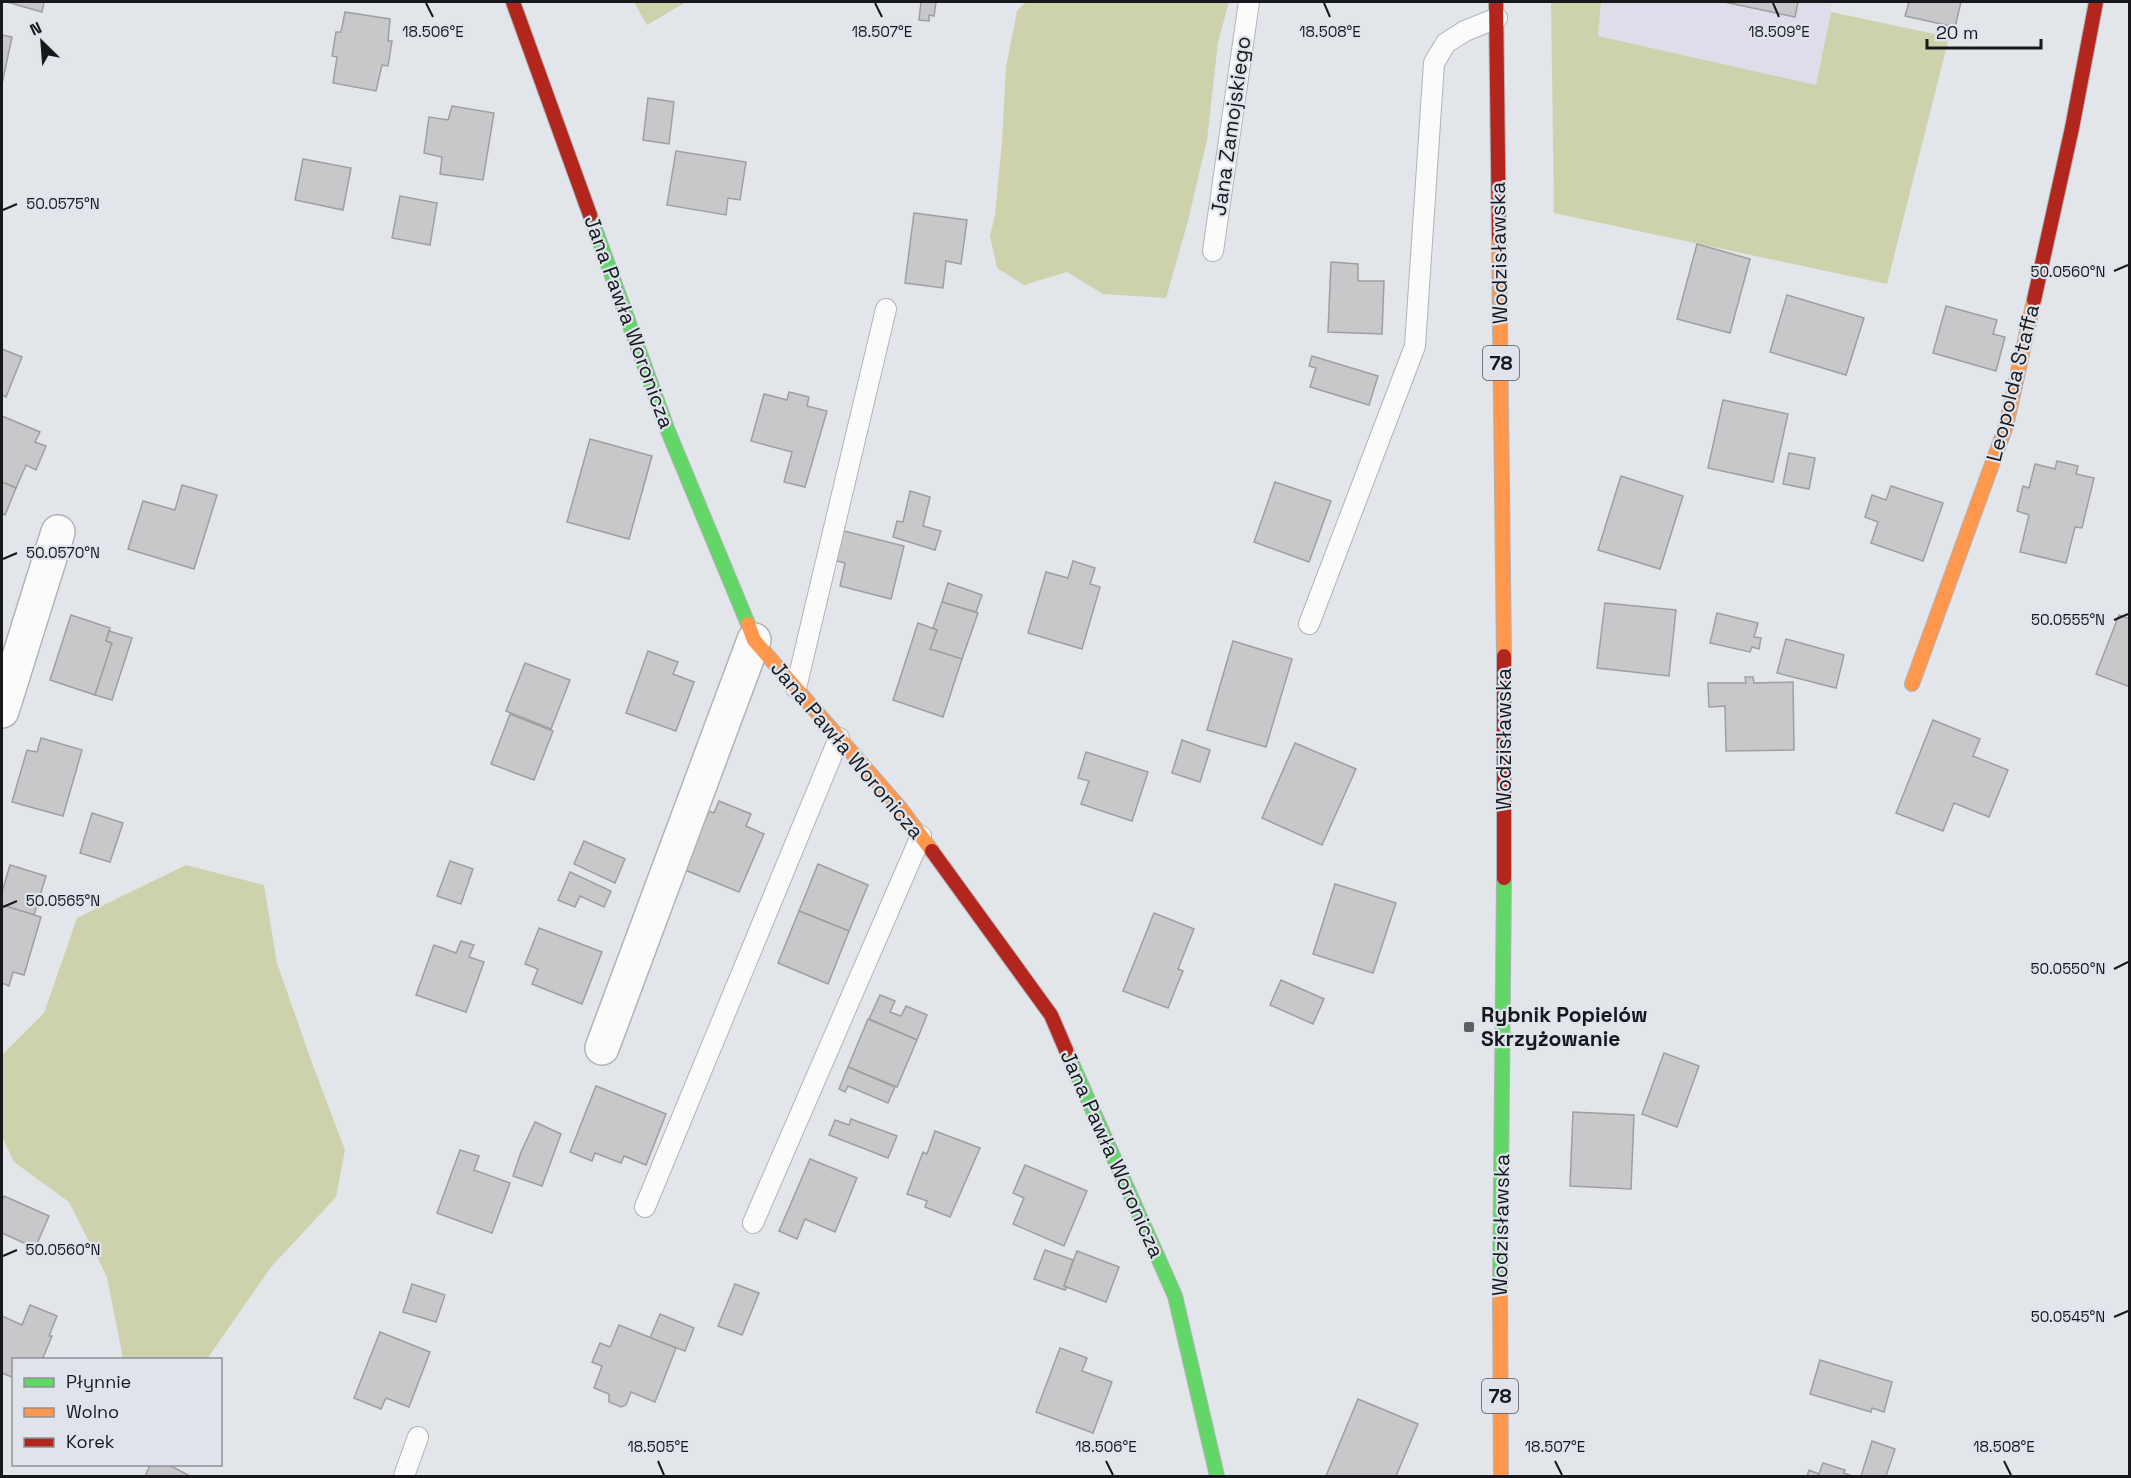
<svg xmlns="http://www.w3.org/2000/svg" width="2131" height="1478" font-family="'Space Grotesk',sans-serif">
	<rect width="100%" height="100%" fill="#e2e5e9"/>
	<path fill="#e0dcea" d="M1601,2H1832L1816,86L1598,36Z"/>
	<g fill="#ced2ac">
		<path d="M634,2H686L647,25Z"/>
		<path d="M1026,2H1229L1218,42L1207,140L1188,221L1166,298L1103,294L1067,272L1024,285L997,268L990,236L995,215L1002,141L1006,67L1017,11Z"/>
		<path d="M1551,2H1601L1598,36L1816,85L1831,12L1949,37L1887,284L1554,213Z"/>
		<path d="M186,865L264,885L277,963L312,1063L345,1150L336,1197L271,1267L207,1359H123L107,1277L69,1202L14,1162L2,1137V1055L44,1013L77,918Z"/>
	</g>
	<g fill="#c8c7c9" stroke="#9f9fa0" stroke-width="1.5">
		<path d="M7,2H44L42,12Z"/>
		<path d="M921,2H936L934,16L929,15V21L919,20Z"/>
		<path d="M1724,2H1798L1795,17Z"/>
		<path d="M1909,2H1961L1955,27L1905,16Z"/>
		<path d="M345,12L390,19L388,41H392L388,66L382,65L376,91L333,83L337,57L332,56L336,32H341Z"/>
		<path d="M2,35L12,37L2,84Z"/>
		<path d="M648,98L674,102L669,144L643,140Z"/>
		<path d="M452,106L494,113L483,180L440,174L442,157L424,153L429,117L448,120Z"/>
		<path d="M676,151L746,162L740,200L728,198L726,215L667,205Z"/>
		<path d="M303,159L351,168L343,210L295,200Z"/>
		<path d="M400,196L437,203L430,245L392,238Z"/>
		<path d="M914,213L967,220L961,264L946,261L943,288L905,283Z"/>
		<path d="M1697,244L1750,259L1730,333L1677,319Z"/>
		<path d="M1331,262L1358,264V281H1384L1382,334L1328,332Z"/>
		<path d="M1787,295L1864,318L1846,375L1770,352Z"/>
		<path d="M1946,306L1997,320L1993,334L2005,337L1996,371L1933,353Z"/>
		<path d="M2,349L22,357L6,397L2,395Z"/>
		<path d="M1312,356L1378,376L1369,405L1310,387L1316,368L1309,366Z"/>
		<path d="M789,392L809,397L807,406L827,411L805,487L784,482L792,452L751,441L764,394L787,400Z"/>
		<path d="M1723,400L1788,414L1773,482L1708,468Z"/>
		<path d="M2,416L40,432L35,442L46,446L36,470L26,465L16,488L2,482Z"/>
		<path d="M590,439L652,456L629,539L567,522Z"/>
		<path d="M1789,453L1815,458L1809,489L1783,484Z"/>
		<path d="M2057,461L2078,466L2076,474L2094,478L2082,528L2075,527L2066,563L2020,552L2029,515L2017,511L2023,486L2029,488L2035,464L2055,469Z"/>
		<path d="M1621,476L1683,496L1660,569L1598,550Z"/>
		<path d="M2,482L16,488L5,515L2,513Z"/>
		<path d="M1275,482L1331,501L1309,562L1254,542Z"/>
		<path d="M182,485L217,495L194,569L128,549L143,501L175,510Z"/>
		<path d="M1891,486L1943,503L1923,561L1871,543L1878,522L1865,517L1872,495L1886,500Z"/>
		<path d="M910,491L930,497L923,526L941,531L935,550L893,537L897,521L903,522Z"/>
		<path d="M840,530L904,546L891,599L840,586L845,563L833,560Z"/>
		<path d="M1073,561L1095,568L1090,584L1100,587L1082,649L1028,633L1046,572L1068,578Z"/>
		<path d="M948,583L982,595L976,612L942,602Z"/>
		<path d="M942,602L978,613L962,659L930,649L937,630L933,628Z"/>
		<path d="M1605,603L1676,610L1669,676L1597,668Z"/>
		<path d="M1717,613L1758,623L1754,637L1761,638L1759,649L1752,647L1750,652L1710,643Z"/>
		<path d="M71,615L110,628L106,641L112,643L95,695L50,680Z"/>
		<path d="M2119,615L2130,619V687L2096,674Z"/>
		<path d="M918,623L937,630L930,649L962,659L943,717L893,700Z"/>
		<path d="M109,631L132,638L112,700L95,695L112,643L106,641Z"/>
		<path d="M1786,639L1844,655L1836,688L1777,673Z"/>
		<path d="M1233,641L1292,659L1266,747L1207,730Z"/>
		<path d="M648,651L678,662L673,674L694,682L676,731L626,713Z"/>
		<path d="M525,663L570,680L551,729L506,711Z"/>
		<path d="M1745,677H1753L1754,683L1793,682L1794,750L1726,751L1725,706L1709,707L1708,683H1746Z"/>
		<path d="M510,714L553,731L534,780L491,764Z"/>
		<path d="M1933,720L1980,739L1973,756L2008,770L1989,817L1954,803L1943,831L1896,813Z"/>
		<path d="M41,738L82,750L63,816L12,802L27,750L37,752Z"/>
		<path d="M1182,740L1210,750L1200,782L1172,773Z"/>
		<path d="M1295,743L1356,769L1322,845L1262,818Z"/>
		<path d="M1086,752L1148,772L1132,821L1081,804L1089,781L1078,778Z"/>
		<path d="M719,801L751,814L746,826L764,834L739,892L685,870L709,811L714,813Z"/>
		<path d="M92,813L123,823L110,862L80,853Z"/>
		<path d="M584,841L625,859L615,883L574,864Z"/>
		<path d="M450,861L473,869L461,904L437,896Z"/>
		<path d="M818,864L868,885L849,931L799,911Z"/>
		<path d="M10,865L46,876L34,915L2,905V892Z"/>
		<path d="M570,872L611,891L604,907L580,896L575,907L558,900Z"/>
		<path d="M1335,884L1396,903L1373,973L1313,954Z"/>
		<path d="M2,905L41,917L24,975L13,972L9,986L2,983Z"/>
		<path d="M799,911L849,931L828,984L778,963Z"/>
		<path d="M1154,913L1194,929L1178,969L1183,971L1168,1008L1123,991Z"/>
		<path d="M539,928L602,952L582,1004L532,984L538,969L525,964Z"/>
		<path d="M461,941L474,945L469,957L484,962L466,1012L416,995L434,945L456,953Z"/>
		<path d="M1281,980L1324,999L1313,1024L1270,1005Z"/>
		<path d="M880,995L895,1001L890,1012L901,1016L906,1006L927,1015L917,1040L869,1019Z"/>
		<path d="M868,1019L917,1040L897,1087L848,1067Z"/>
		<path d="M1664,1053L1699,1066L1677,1127L1642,1114Z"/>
		<path d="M848,1067L895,1087L888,1103L848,1086L845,1092L839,1089Z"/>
		<path d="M596,1086L666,1114L646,1165L624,1156L621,1163L595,1153L592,1161L570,1152Z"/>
		<path d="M1573,1112L1634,1115L1631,1189L1570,1186Z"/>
		<path d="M851,1119L897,1136L888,1158L829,1135L835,1120L849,1125Z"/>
		<path d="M535,1122L561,1134L542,1186L513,1176L521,1152Z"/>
		<path d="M935,1131L980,1148L950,1217L925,1207L927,1201L907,1194L923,1152L927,1154Z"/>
		<path d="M460,1150L479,1156L474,1170L510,1183L492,1233L437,1213Z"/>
		<path d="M810,1159L857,1178L835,1232L805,1219L797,1239L779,1231Z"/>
		<path d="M1025,1165L1087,1191L1064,1246L1013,1224L1024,1198L1013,1193Z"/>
		<path d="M4,1196L49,1216L35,1248L2,1233V1201Z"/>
		<path d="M1045,1250L1073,1260L1064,1286L1067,1287L1065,1290L1034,1279Z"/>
		<path d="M1077,1251L1119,1267L1106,1302L1064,1286Z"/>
		<path d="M412,1284L445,1295L436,1322L403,1312Z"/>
		<path d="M735,1284L759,1293L742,1335L718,1326Z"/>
		<path d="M30,1305L57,1316L49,1336H52L42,1360H14V1378L2,1373V1316L22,1325Z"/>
		<path d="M660,1314L694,1328L685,1351L650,1338Z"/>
		<path d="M619,1325L676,1348L655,1402L631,1392L626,1405L621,1407L609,1402V1394L594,1388L602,1366L592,1362L600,1343L610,1347Z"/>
		<path d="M380,1332L430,1352L409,1407L386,1398L381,1409L354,1398Z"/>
		<path d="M1060,1348L1087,1358L1082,1371L1112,1382L1093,1433L1036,1412Z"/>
		<path d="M1820,1360L1892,1382L1884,1412L1872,1408L1871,1412L1810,1394Z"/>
		<path d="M1358,1399L1418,1424L1396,1476H1326Z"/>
		<path d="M1872,1441L1895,1449L1886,1476H1861Z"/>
		<path d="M1823,1463L1845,1470L1844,1473L1852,1476H1807L1809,1470L1819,1474Z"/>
		<path d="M151,1464H167L190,1476H145Z"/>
	</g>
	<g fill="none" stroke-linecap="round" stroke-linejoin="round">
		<g stroke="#b1b3b6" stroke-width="22">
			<g id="lane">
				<path d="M1213,251L1249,2"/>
				<path d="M1309,624L1415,346L1434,63L1446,43L1465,31L1497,18"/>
				<path d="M796,688L886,309"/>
				<path d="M645,1207L839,738"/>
				<path d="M753,1223L921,836"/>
				<path d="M404,1476L418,1437"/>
			</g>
		</g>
		<g stroke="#b1b3b6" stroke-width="36">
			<g id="street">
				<path d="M2,711L58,532"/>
				<path d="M602,1048L754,640"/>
			</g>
		</g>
		<g stroke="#b1b3b6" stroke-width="16">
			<g id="fast">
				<path d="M590,215L668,431L748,624"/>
				<path d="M1066,1050L1175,1296L1217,1476"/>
				<path d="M1500,1288L1504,878"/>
			</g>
		</g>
		<g stroke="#b1b3b6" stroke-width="16">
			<g id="slow">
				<path d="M1499,238L1504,656"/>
				<path d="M748,624L754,640L901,809L932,851"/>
				<path d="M1912,684L2006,426L2034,300"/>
				<path d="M1500,1288L1501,1476"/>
			</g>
		</g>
		<g stroke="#b1b3b6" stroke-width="16">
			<g id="jam">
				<path d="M513,2L590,215"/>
				<path d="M1496,2L1499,238"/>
				<path d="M2034,300L2072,128L2096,2"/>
				<path d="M932,851L1051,1015L1066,1050"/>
				<path d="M1504,878V656"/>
			</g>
		</g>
		<use href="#lane" stroke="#fbfbfc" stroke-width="20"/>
		<use href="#street" stroke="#fbfbfc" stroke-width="33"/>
		<use href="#fast" stroke="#63d668" stroke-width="14"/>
		<use href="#slow" stroke="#ff974d" stroke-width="14"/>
		<use href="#jam" stroke="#b3261e" stroke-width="14"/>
	</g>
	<path fill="none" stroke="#16181b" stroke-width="2" d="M426,3L433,17M875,3L882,17M1324,3L1330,17M1773,3L1779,17M3,210L17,204M2114,271L2128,265M3,559L17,553M2114,620L2128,614M3,907L17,901M2114,969L2128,962M3,1256L17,1250M2114,1317L2128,1311M658,1461L664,1475M1106,1461L1113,1475M1555,1461L1562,1475M2004,1461L2011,1475"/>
	<rect fill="#5d6063" stroke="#dfe4ec" stroke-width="2" x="1463" y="1021" width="12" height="12" rx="3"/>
	<g text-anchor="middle" stroke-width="4.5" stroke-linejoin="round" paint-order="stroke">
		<g fill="#dfe4ec" stroke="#52555a" stroke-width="1.5">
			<rect x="1483" y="346" width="36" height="34" rx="4.5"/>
			<rect x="1482" y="1379" width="36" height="34" rx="4.5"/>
		</g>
		<g font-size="20" font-weight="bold" fill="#16181b">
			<text x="1501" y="370">78</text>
			<text x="1500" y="1403">78</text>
		</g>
		<g font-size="21" fill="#16181b" stroke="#dfe4ec">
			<text transform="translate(1231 126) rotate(-82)" y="7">Jana Zamojskiego</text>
			<text transform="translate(1499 253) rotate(-91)" y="7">Wodzisławska</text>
			<text transform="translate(629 322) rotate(70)" y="7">Jana Pawła Woronicza</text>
			<text transform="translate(2013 383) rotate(-76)" y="7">Leopolda Staffa</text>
			<text transform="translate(1504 739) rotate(-90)" y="7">Wodzisławska</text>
			<text transform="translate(847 750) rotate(50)" y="7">Jana Pawła Woronicza</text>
			<text transform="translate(1112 1154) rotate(66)" y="7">Jana Pawła Woronicza</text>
			<text transform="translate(1501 1225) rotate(-89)" y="7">Wodzisławska</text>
		</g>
		<g font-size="21" font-weight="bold" fill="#16181b" stroke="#dfe4ec" text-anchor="start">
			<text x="1481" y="1022">Rybnik Popielów<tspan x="1481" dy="24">Skrzyżowanie</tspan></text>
		</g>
	</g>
	<g font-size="15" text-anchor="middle" fill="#16181b" stroke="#dfe4ec" stroke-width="4.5" stroke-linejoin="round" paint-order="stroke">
		<text x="433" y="37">18.506°E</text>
		<text x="882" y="37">18.507°E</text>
		<text x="1330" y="37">18.508°E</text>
		<text x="1779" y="37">18.509°E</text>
		<text x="63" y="209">50.0575°N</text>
		<text x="2068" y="277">50.0560°N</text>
		<text x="63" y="558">50.0570°N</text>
		<text x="2068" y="625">50.0555°N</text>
		<text x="63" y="906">50.0565°N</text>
		<text x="2068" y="974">50.0550°N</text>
		<text x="63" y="1255">50.0560°N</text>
		<text x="2068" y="1322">50.0545°N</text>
		<text x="658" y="1452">18.505°E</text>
		<text x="1106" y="1452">18.506°E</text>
		<text x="1555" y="1452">18.507°E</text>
		<text x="2004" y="1452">18.508°E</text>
	</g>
	<rect width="2131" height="1478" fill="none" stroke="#16181b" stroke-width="6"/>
	<rect x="12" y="1358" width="210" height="108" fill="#dfe4ec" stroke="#8f9298" stroke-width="1.5"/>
	<rect x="24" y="1378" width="30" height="9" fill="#63d668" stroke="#8f9298" stroke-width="1.5"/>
	<text x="66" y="1388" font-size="18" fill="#16181b">Płynnie</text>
	<rect x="24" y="1408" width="30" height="9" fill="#ff974d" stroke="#8f9298" stroke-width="1.5"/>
	<text x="66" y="1418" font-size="18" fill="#16181b">Wolno</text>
	<rect x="24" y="1438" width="30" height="9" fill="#b3261e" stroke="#8f9298" stroke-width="1.5"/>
	<text x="66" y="1448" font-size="18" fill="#16181b">Korek</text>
	<g transform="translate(42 42) rotate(335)" stroke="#dfe4ec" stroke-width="4.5" paint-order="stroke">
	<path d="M0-4.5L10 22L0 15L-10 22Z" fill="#16181b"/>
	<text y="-9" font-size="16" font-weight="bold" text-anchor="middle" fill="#16181b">N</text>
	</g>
	<path d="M1927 39v9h114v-9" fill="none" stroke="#16181b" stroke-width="3"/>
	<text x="1936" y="39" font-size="18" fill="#16181b" stroke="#dfe4ec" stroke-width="4.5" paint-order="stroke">20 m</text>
</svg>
